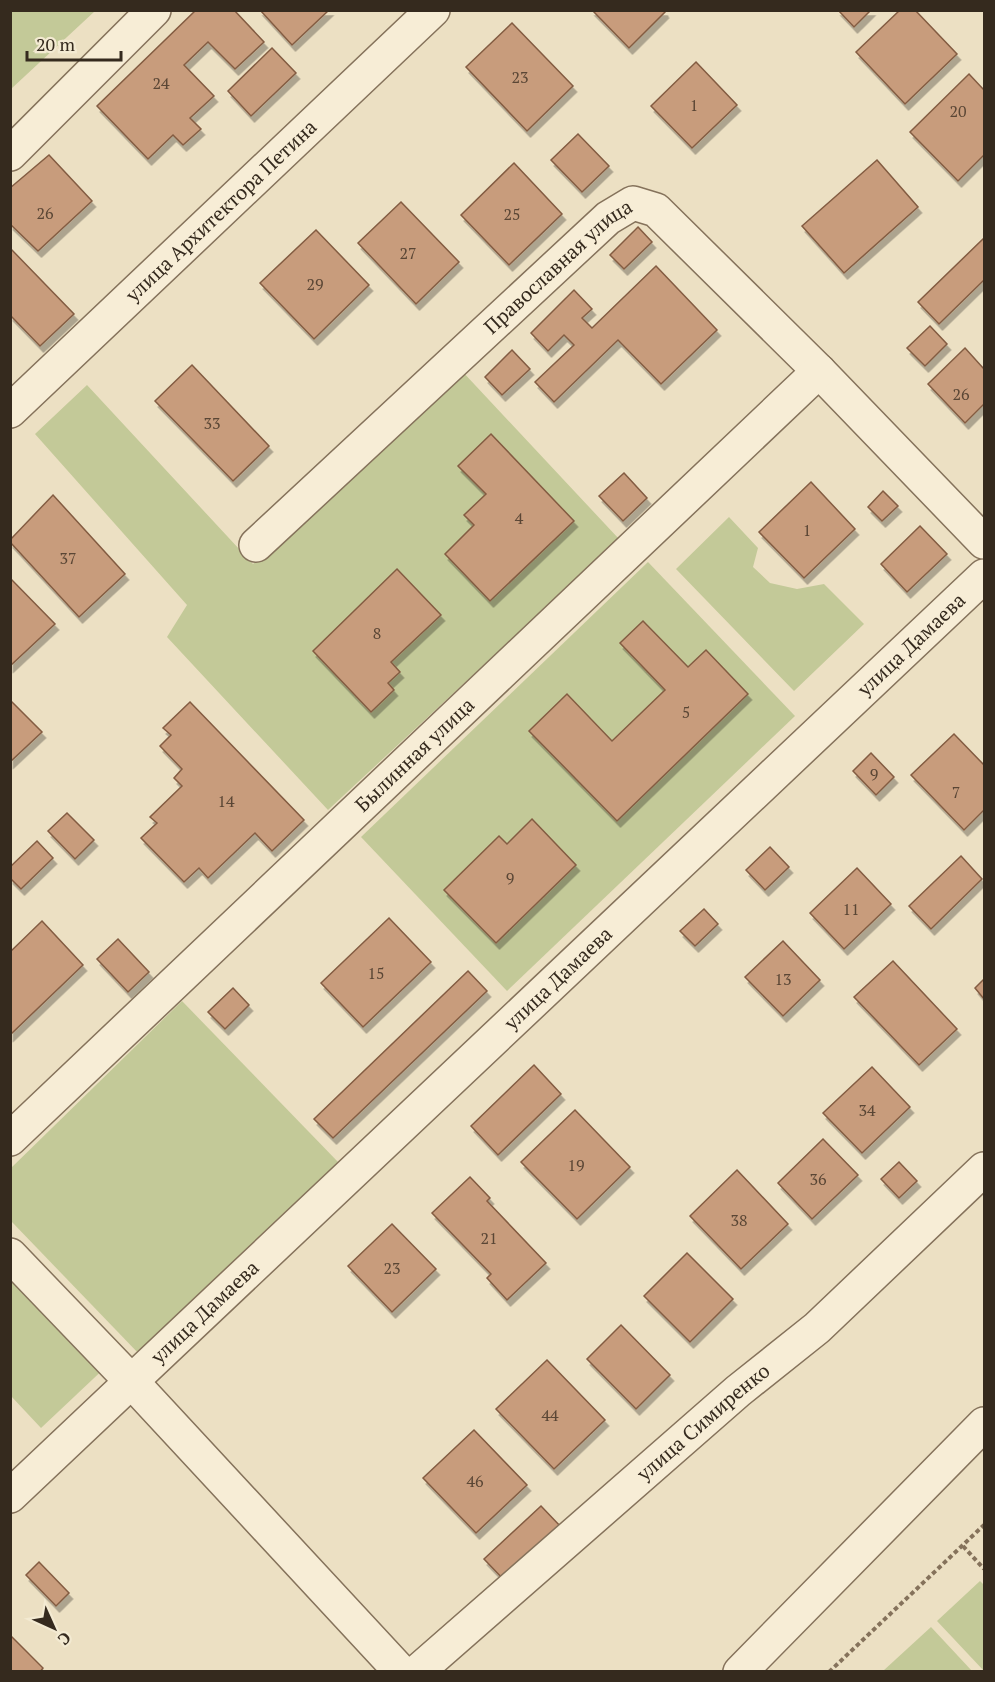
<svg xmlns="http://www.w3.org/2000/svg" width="995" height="1682" font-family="'PT Serif',serif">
	<defs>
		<filter id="shadow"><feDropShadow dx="3.5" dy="6" stdDeviation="0" flood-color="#0004"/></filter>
	</defs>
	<rect width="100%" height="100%" fill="#ece0c3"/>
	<g fill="#c3c998">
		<path d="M11,10H94L95,11L11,89Z"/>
		<path d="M461,370L619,539L328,810L167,637L187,605L35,434L87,385L253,564Z"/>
		<path d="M729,517L758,548L753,567L770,583L797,589L824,584L864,624L794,691L676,569Z"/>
		<path d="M648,562L795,716L507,991L361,837Z"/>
		<path d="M182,1001L340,1164L141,1356L11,1221V1168Z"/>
		<path d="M10,1259L110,1363L41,1428L11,1396Z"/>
		<path d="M980,1581L984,1585V1671L937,1621Z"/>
		<path d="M931,1627L972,1671H883Z"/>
	</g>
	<g fill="#c89c7b" stroke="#835c42" stroke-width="1.5" filter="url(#shadow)">
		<path d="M196,10H234L264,42L235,69L208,42L184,65L214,96L190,118L201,129L183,145L173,135L148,159L97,106Z"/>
		<path d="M260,10H329L292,45Z"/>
		<path d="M592,10H664L665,12L629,48Z"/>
		<path d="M838,10H871L854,27Z"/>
		<path d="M900,10H915L957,54L905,104L856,52Z"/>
		<path d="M512,23L573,86L527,131L466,67Z"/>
		<path d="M272,48L296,73L251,116L228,91Z"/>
		<path d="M696,62L737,105L692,148L651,106Z"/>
		<path d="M969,74L984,90V155L958,181L910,132Z"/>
		<path d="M578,134L609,166L582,192L551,160Z"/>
		<path d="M49,155L92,201L38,251L10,224V188Z"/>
		<path d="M877,160L918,207L844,273L802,226Z"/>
		<path d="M514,163L562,214L509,265L461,215Z"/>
		<path d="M401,202L459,262L416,304L358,243Z"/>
		<path d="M638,227L652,242L624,269L610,255Z"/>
		<path d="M316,230L369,285L314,339L260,283Z"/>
		<path d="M984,238V280L939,324L918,302Z"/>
		<path d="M10,248L74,314L40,346L10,315Z"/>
		<path d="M656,266L717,330L661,384L618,340L554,402L535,382L574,345L564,335L548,351L531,333L574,290L592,309L582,318L592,328Z"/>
		<path d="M930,326L947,344L925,366L907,348Z"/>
		<path d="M965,348L984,369V404L965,423L928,384Z"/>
		<path d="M512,350L530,369L502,395L485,377Z"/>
		<path d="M192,365L269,446L233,481L155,401Z"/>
		<path d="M491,434L574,521L490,601L445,554L474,525L464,515L486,494L458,466Z"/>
		<path d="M624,473L647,498L623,521L599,496Z"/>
		<path d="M811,482L855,529L804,578L759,532Z"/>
		<path d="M883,491L898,506L882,521L868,507Z"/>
		<path d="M53,495L125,574L79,617L10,542V540Z"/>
		<path d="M920,526L947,554L907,592L881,564Z"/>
		<path d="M397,569L441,615L391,662L400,672L388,683L394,690L371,712L313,651Z"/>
		<path d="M10,578L55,624L10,666Z"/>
		<path d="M643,621L688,667L706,650L748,694L617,821L529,731L567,694L612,741L665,690L620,643Z"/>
		<path d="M10,700L42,732L10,762Z"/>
		<path d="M190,702L304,820L272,851L255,833L208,878L199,868L184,882L141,838L157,823L150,817L182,786L174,778L182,769L160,746L171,735L163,728Z"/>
		<path d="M954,734L984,765V810L964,830L911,775Z"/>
		<path d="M871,753L894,777L876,795L853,771Z"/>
		<path d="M67,813L94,840L75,859L48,831Z"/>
		<path d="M532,819L576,865L496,943L444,890L499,836L507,844Z"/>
		<path d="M37,841L53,858L21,889L10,878V867Z"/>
		<path d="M770,847L789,867L765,890L746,870Z"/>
		<path d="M961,856L982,879L931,929L909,906Z"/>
		<path d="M857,868L891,904L844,949L810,913Z"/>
		<path d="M704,909L718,924L695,946L680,931Z"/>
		<path d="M389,918L431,962L363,1027L321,983Z"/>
		<path d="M42,921L83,965L10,1035V952Z"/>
		<path d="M118,939L149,972L128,992L97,959Z"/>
		<path d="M783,941L820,980L783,1016L745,977Z"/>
		<path d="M893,961L957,1029L919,1065L854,997Z"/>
		<path d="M468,971L487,991L333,1138L314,1119Z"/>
		<path d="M984,979V999L975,988Z"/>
		<path d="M233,988L249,1005L225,1029L208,1012Z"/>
		<path d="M534,1065L561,1094L498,1155L471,1126Z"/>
		<path d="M872,1067L910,1107L862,1153L823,1113Z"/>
		<path d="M575,1110L630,1167L577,1219L521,1162Z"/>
		<path d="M823,1139L858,1175L812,1219L778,1183Z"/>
		<path d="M899,1162L917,1181L899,1198L881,1179Z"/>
		<path d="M737,1170L788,1224L741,1269L690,1216Z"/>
		<path d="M470,1177L490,1198L487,1201L546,1263L507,1300L487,1278L491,1274L432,1213Z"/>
		<path d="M392,1224L436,1269L392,1312L348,1266Z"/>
		<path d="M687,1253L733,1299L690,1342L644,1296Z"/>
		<path d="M621,1325L670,1375L636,1409L587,1359Z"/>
		<path d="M547,1360L605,1420L554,1469L496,1409Z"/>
		<path d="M474,1430L527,1485L476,1533L423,1478Z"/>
		<path d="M541,1506L562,1528L505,1581L484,1559Z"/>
		<path d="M39,1562L69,1593L56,1606L26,1575Z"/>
		<path d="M10,1635L43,1668L40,1672H10Z"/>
	</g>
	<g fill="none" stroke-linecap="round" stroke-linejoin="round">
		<g stroke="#85725b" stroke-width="36">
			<g id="minor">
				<path d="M10,154L154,10"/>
				<path id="s1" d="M10,411L433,10"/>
				<path id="s2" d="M256,545L608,218L633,203L656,210L819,371L984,542"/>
				<path id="s3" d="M10,1139L819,371"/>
				<path d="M10,1255L132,1382L401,1672"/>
				<path id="s4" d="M10,1496L984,576"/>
				<path id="s5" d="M417,1672L738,1391L817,1328L984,1169"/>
				<path d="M740,1672L984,1424"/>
			</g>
		</g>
		<g stroke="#85725b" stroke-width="4" stroke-dasharray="4.5 3" stroke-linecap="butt">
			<path d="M963,1546L984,1569"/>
			<path d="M829,1672L984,1525"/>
		</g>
		<use href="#minor" stroke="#f7edd6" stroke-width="33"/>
	</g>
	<g text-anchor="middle" stroke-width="6" stroke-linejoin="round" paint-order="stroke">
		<g font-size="16" fill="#5a4635">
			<text x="520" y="83">23</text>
			<text x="161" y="89">24</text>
			<text x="694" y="111">1</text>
			<text x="958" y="117">20</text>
			<text x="45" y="219">26</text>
			<text x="512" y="220">25</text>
			<text x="408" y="259">27</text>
			<text x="315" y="290">29</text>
			<text x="961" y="400">26</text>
			<text x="212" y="429">33</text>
			<text x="519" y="524">4</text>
			<text x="807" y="536">1</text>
			<text x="68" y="564">37</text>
			<text x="377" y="639">8</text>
			<text x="686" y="718">5</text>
			<text x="874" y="780">9</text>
			<text x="956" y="798">7</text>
			<text x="226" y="807">14</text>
			<text x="510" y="884">9</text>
			<text x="851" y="915">11</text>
			<text x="376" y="979">15</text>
			<text x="783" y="985">13</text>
			<text x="867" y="1116">34</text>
			<text x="576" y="1171">19</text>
			<text x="818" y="1185">36</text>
			<text x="739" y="1226">38</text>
			<text x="489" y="1244">21</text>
			<text x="392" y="1274">23</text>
			<text x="550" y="1421">44</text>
			<text x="475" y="1487">46</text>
		</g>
		<g font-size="20" fill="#352a1e" stroke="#f3ead2">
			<text dy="7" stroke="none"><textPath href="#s1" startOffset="291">улица Архитектора Петина</textPath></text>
			<text dy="7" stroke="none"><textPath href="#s2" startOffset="411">Православная улица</textPath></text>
			<text dy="7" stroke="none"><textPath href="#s4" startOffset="1240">улица Дамаева</textPath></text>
			<text dy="7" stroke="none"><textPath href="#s3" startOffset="558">Былинная улица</textPath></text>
			<text dy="7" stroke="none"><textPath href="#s4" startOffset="754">улица Дамаева</textPath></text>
			<text dy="7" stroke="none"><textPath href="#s4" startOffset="268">улица Дамаева</textPath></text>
			<text dy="7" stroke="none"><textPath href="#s5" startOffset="380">улица Симиренко</textPath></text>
		</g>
	</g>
	<rect width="995" height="1682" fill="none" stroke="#352a1e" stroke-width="24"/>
	<g transform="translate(54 1628) rotate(135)" stroke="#f3ead2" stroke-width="4.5" paint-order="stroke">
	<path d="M0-4.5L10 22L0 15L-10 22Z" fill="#352a1e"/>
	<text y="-9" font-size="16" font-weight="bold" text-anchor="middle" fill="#352a1e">С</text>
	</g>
	<path d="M27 51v9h94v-9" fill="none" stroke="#352a1e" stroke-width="3"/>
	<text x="36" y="51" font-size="18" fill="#352a1e" stroke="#f3ead2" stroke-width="4.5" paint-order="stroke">20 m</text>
</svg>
